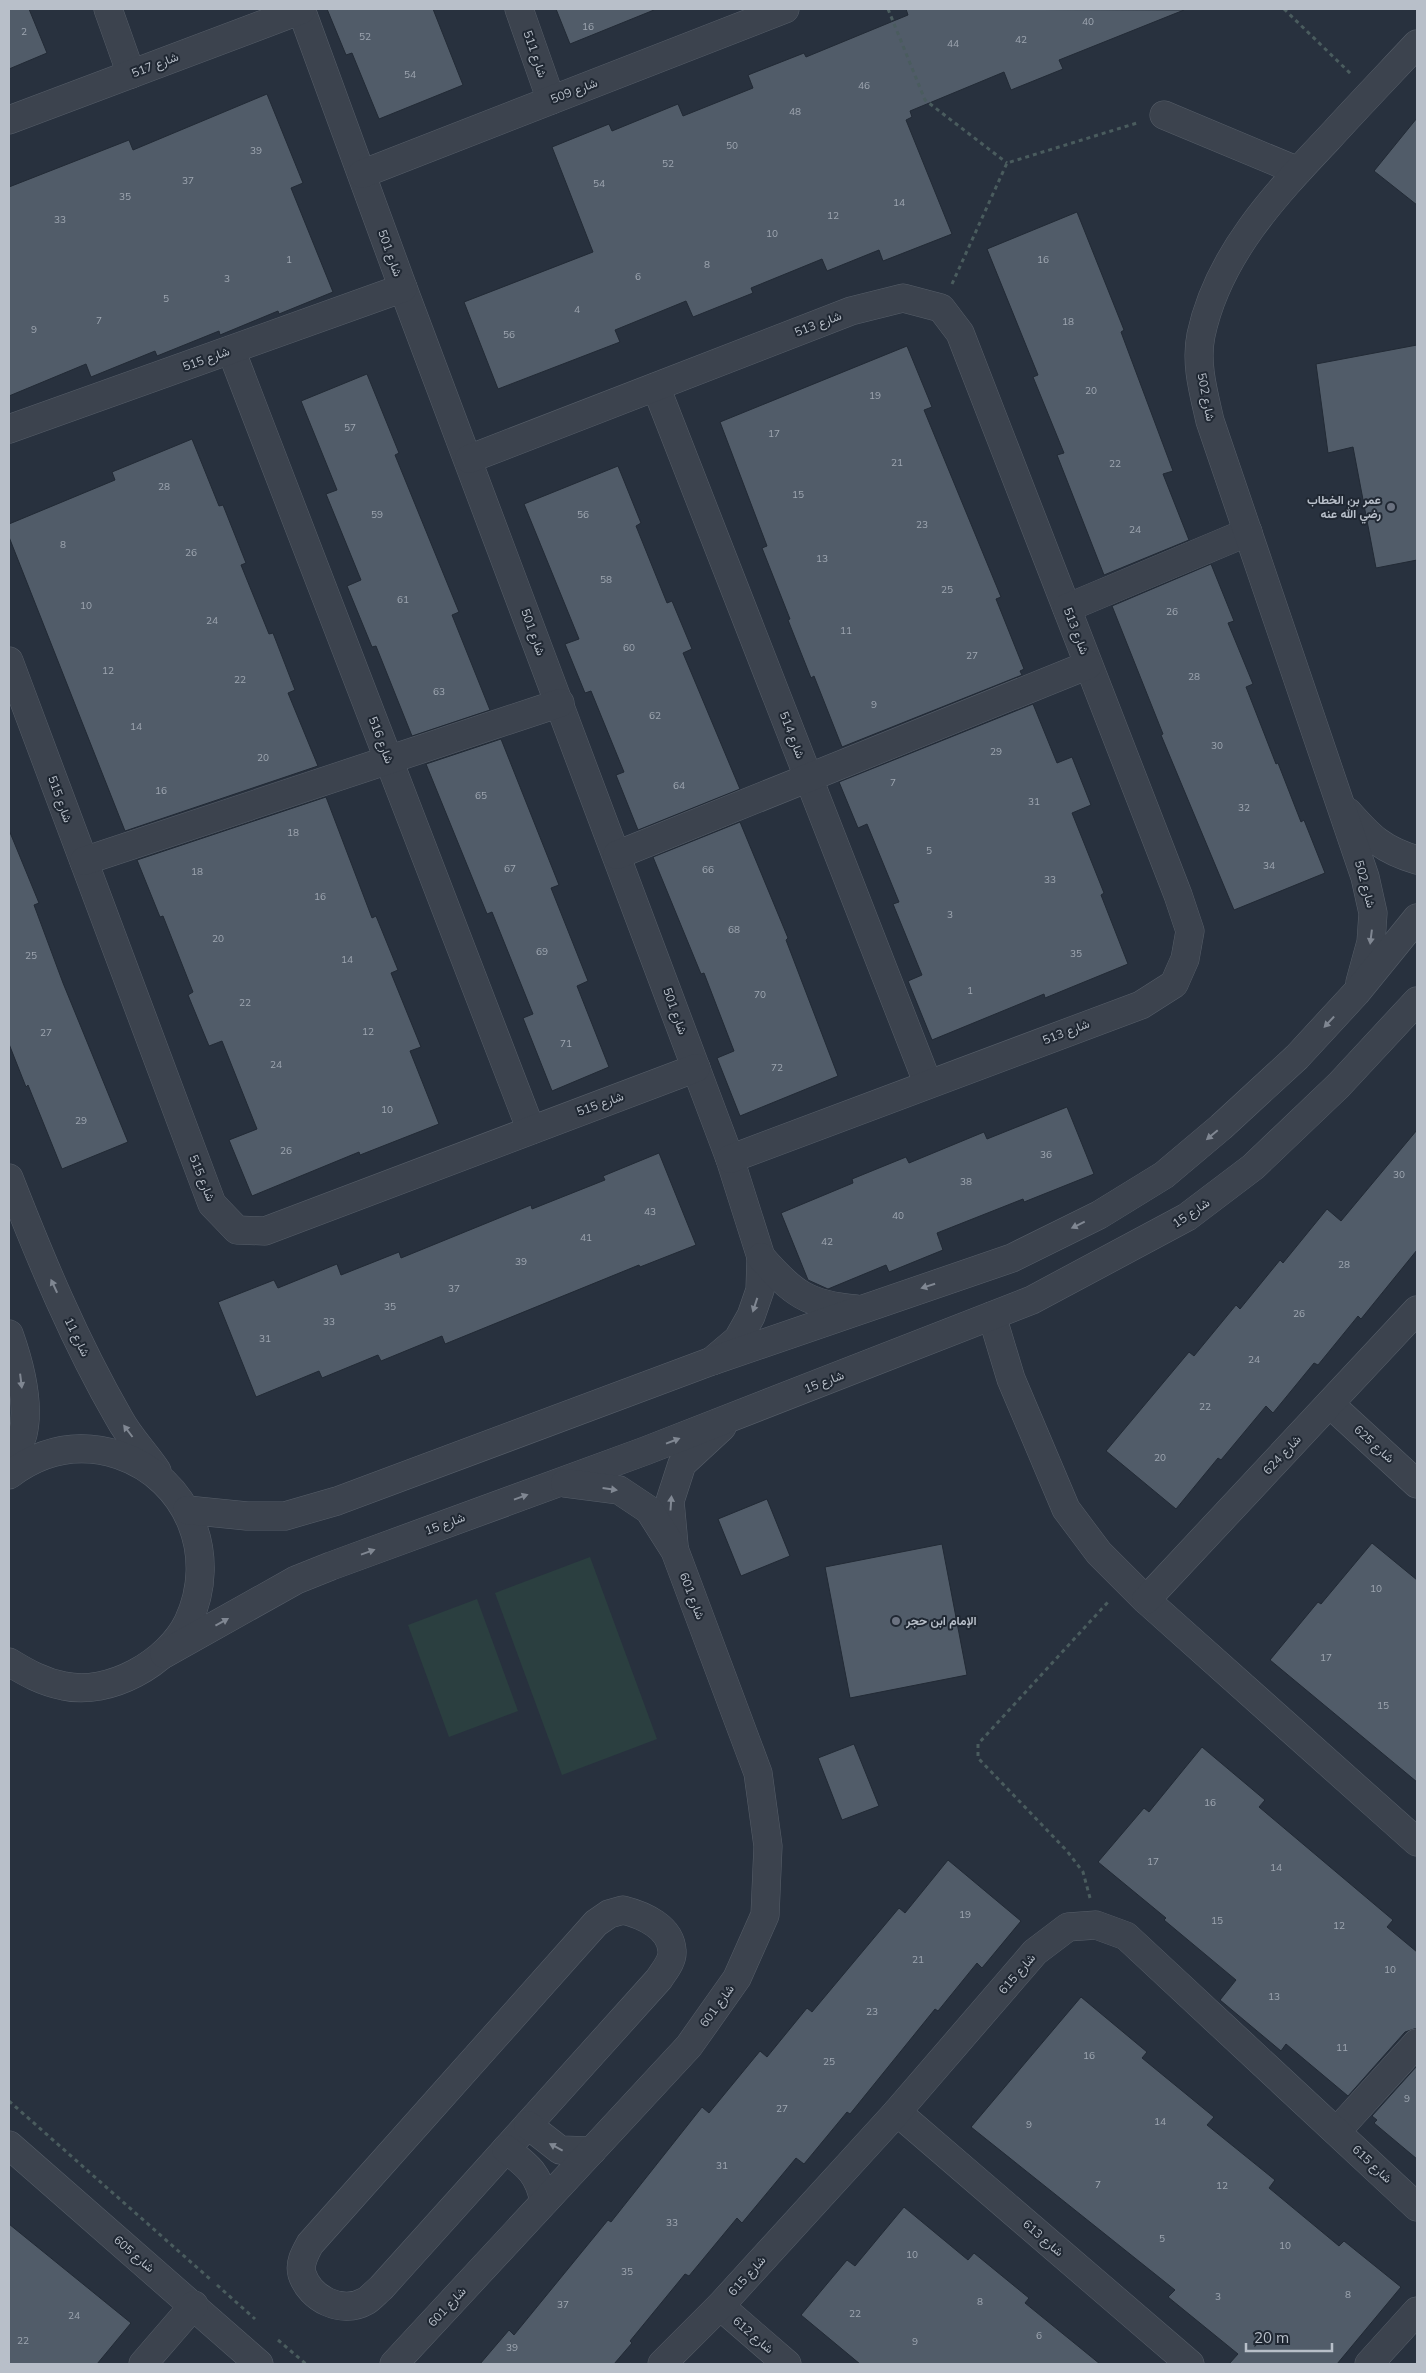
<svg xmlns="http://www.w3.org/2000/svg" width="1426" height="2373" font-family="Mulish,Vazirmatn,sans-serif">
	<rect width="100%" height="100%" fill="#28313e"/>
	<g fill="#2b3f40">
		<path d="M590,1557L657,1739L562,1775L495,1593Z"/>
		<path d="M477,1599L518,1711L449,1737L408,1625Z"/>
	</g>
	<g fill="#515c69" stroke="#222a35">
		<path d="M9,9H29L47,53L9,69Z"/>
		<path d="M327,9H433L463,85L379,119L352,53L346,55Z"/>
		<path d="M556,9H653L654,10L570,44Z"/>
		<path d="M906,9L1184,10L1059,60L1063,69L1011,90L1004,72L910,111L912,117L906,120L952,234L883,261L879,250L827,271L822,259L751,288L753,293L693,317L686,301L615,330L620,342L498,389L464,302L593,252L552,147L609,124L612,131L678,104L683,116L753,88L748,75L804,53L806,57L908,15Z"/>
		<path d="M267,94L303,183L291,188L333,292L279,314L278,311L220,335L219,331L157,356L155,351L91,377L86,364L9,396V187L129,140L133,150Z"/>
		<path d="M1417,118V205L1374,171Z"/>
		<path d="M1077,212L1124,330L1121,332L1173,471L1163,474L1189,540L1104,575L1057,455L1064,453L1033,377L1038,375L987,249Z"/>
		<path d="M1417,345V560L1376,568L1353,447L1328,453L1316,364Z"/>
		<path d="M907,346L932,407L924,410L1001,597L996,599L1024,669L1020,671L1022,675L842,747L814,676L811,678L788,620L790,619L762,548L767,546L720,422Z"/>
		<path d="M367,374L399,453L395,455L459,612L452,615L490,710L412,736L376,646L372,647L347,586L361,580L326,494L337,490L301,401Z"/>
		<path d="M192,439L219,506L223,505L246,563L241,565L269,634L273,633L295,690L288,693L318,766L125,831L9,537V524L115,480L112,472Z"/>
		<path d="M618,466L641,523L636,526L667,603L672,601L692,649L683,653L740,789L638,830L616,775L624,772L591,691L585,693L565,644L579,639L524,504Z"/>
		<path d="M1211,564L1234,621L1228,623L1253,684L1246,687L1276,764L1278,763L1301,822L1304,820L1325,873L1234,910L1161,735L1163,734L1112,606Z"/>
		<path d="M1033,704L1057,763L1072,757L1091,805L1072,813L1104,893L1101,895L1128,964L1045,998L1044,994L932,1040L908,981L922,975L893,904L899,902L867,824L858,828L839,782Z"/>
		<path d="M501,739L559,885L551,888L588,981L577,986L609,1067L552,1091L523,1018L533,1014L492,912L487,914L426,764Z"/>
		<path d="M326,797L372,918L376,916L398,970L391,973L421,1047L410,1051L439,1124L360,1155L359,1152L252,1196L229,1140L257,1129L222,1041L209,1046L188,995L193,992L163,916L160,917L137,860Z"/>
		<path d="M740,822L788,938L786,940L838,1076L740,1116L717,1058L734,1051L704,973L701,974L653,857Z"/>
		<path d="M9,830L39,903L34,905L63,983L128,1142L62,1169L28,1085L26,1087L9,1044Z"/>
		<path d="M1067,1107L1094,1174L1024,1202L1023,1199L937,1233L943,1250L889,1272L886,1265L828,1289L808,1280L781,1213L853,1183L852,1179L906,1157L909,1163L984,1132L987,1139Z"/>
		<path d="M1417,1130V1250L1361,1319L1358,1316L1318,1365L1314,1363L1273,1413L1266,1406L1221,1460L1218,1458L1176,1509L1106,1451L1189,1352L1194,1356L1236,1305L1240,1309L1280,1260L1283,1263L1327,1209L1341,1221Z"/>
		<path d="M659,1153L696,1245L640,1267L639,1265L445,1344L442,1336L381,1361L378,1355L322,1378L319,1371L256,1397L218,1302L274,1280L278,1288L337,1264L341,1275L399,1252L401,1258L531,1205L532,1209L605,1180L603,1176Z"/>
		<path d="M767,1499L790,1556L741,1576L718,1519Z"/>
		<path d="M1372,1543L1417,1580V1782L1270,1660L1318,1602L1321,1604Z"/>
		<path d="M942,1544L967,1675L850,1698L825,1567Z"/>
		<path d="M854,1744L879,1806L842,1820L818,1758Z"/>
		<path d="M1202,1747L1265,1800L1259,1807L1393,1920L1387,1927L1417,1952V2028L1405,2032L1348,2096L1286,2044L1281,2051L1220,2000L1236,1980L1164,1920L1166,1918L1098,1862L1144,1808L1149,1812Z"/>
		<path d="M948,1860L1021,1921L982,1968L977,1963L938,2011L935,2009L850,2114L847,2112L804,2164L796,2158L742,2223L737,2218L689,2276L685,2274L630,2341L632,2343L614,2364H480L509,2330L514,2335L608,2220L611,2222L702,2107L709,2113L760,2051L767,2057L807,2008L812,2012L899,1908L905,1913Z"/>
		<path d="M1081,1997L1147,2052L1142,2058L1214,2117L1207,2125L1275,2180L1269,2188L1339,2246L1344,2241L1401,2287L1337,2364H1229L1238,2354L1168,2297L1175,2290L971,2127Z"/>
		<path d="M1417,2066V2159L1374,2123L1377,2120L1372,2116Z"/>
		<path d="M904,2207L968,2260L974,2253L1029,2298L1025,2303L1100,2364H860L801,2315L847,2260L855,2266Z"/>
		<path d="M9,2224L131,2323L97,2364H9Z"/>
	</g>
	<g fill="none" stroke-linecap="round" stroke-linejoin="round">
		<g stroke="#565e69" stroke-width="29">
			<g id="minor">
				<path d="M108,9L131,74"/>
				<path d="M301,9L403,288L730,1159L761,1257L760,1290L751,1316L738,1339L712,1361"/>
				<path d="M519,9L551,100"/>
				<path d="M1164,115L1298,171"/>
				<path d="M9,120L301,10"/>
				<path d="M362,174L785,9"/>
				<path d="M231,350L531,1130"/>
				<path d="M656,387L928,1084"/>
				<path d="M9,429L403,288"/>
				<path d="M469,459L851,311L903,298L941,308L960,333L1178,895L1190,931L1185,959L1174,984L1141,1005L730,1159"/>
				<path d="M1067,608L1248,532"/>
				<path d="M9,661L212,1204L237,1230L265,1231L696,1068"/>
				<path d="M1348,812C1371,838 1383,850 1417,860"/>
				<path d="M617,855L1088,665"/>
				<path d="M84,861L560,703"/>
				<path d="M1360,982L1371,942L1373,913L1365,877L1210,421C1204,394 1195,364 1201,335C1218,255 1275,195 1329,138C1358,106 1388,75 1417,44"/>
				<path d="M9,1178C41,1260 75,1342 119,1418C129,1437 145,1453 157,1471"/>
				<path d="M761,1257C792,1293 808,1305 856,1309"/>
				<path d="M992,1316L1011,1379L1066,1509L1099,1553L1146,1600L1417,1842"/>
				<path d="M9,1334C19,1362 30,1404 23,1434C21,1443 13,1453 9,1462"/>
				<path d="M1330,1404L1417,1484"/>
				<path d="M9,1475C42,1450 79,1442 119,1455C189,1479 219,1556 188,1622C168,1663 109,1696 64,1686C43,1682 27,1673 9,1662"/>
				<path d="M187,1510L247,1516H285L337,1501L712,1361L1012,1258L1099,1215L1164,1175L1221,1127L1297,1057L1356,993L1417,918"/>
				<path d="M674,1545L670,1501L682,1464L722,1427"/>
				<path d="M1146,1600L1417,1310"/>
				<path d="M164,1654L296,1580L331,1566L645,1451L1032,1300L1187,1217L1253,1167L1339,1085L1417,1001"/>
				<path d="M623,1910C643,1915 671,1927 672,1951C673,1961 664,1971 659,1979L381,2288C376,2292 371,2298 366,2301C342,2315 310,2299 302,2274C299,2263 305,2253 310,2244L596,1923L609,1914Z"/>
				<path d="M897,2112L1190,2364"/>
				<path d="M528,2125L560,2150L592,2151"/>
				<path d="M1337,2131L1417,2043"/>
				<path d="M9,2145L259,2364"/>
				<path d="M506,2149C528,2166 539,2174 544,2202"/>
				<path d="M720,2306L787,2364"/>
				<path d="M143,2364L194,2305"/>
				<path d="M394,2364L689,2046L737,1978L765,1915L768,1846L758,1773L675,1551L649,1510L619,1490L565,1483"/>
				<path d="M662,2364L720,2306L897,2112L1035,1952L1068,1927L1096,1925L1126,1936L1417,2207"/>
				<path d="M1369,2364L1417,2311"/>
			</g>
		</g>
		<g stroke="#4a5c5e" stroke-width="3" stroke-dasharray="4 4" stroke-linecap="butt">
			<path d="M888,9L925,100L1007,163"/>
			<path d="M1284,9L1351,74"/>
			<path d="M952,284L1007,163L1137,123"/>
			<path d="M1090,1898L1083,1872L1067,1851L978,1758V1744L1108,1602"/>
			<path d="M9,2101L210,2279"/>
			<path d="M217,2285L255,2319"/>
			<path d="M278,2340L306,2364"/>
		</g>
		<use href="#minor" stroke="#3c434e" stroke-width="28"/>
	</g>
	<defs><path id="oneway-solid" d="M-6-.8H1V-3.2L6.5 0L1 3.2V.8H-6Z" transform="scale(1.25)"/></defs>
	<g fill="#808792">
		<use href="#oneway-solid" transform="translate(1371 937) rotate(97)"/>
		<use href="#oneway-solid" transform="translate(1329 1022) rotate(133)"/>
		<use href="#oneway-solid" transform="translate(1212 1135) rotate(140)"/>
		<use href="#oneway-solid" transform="translate(1078 1225) rotate(154)"/>
		<use href="#oneway-solid" transform="translate(54 1286) rotate(-115)"/>
		<use href="#oneway-solid" transform="translate(928 1286) rotate(162)"/>
		<use href="#oneway-solid" transform="translate(755 1305) rotate(108)"/>
		<use href="#oneway-solid" transform="translate(21 1381) rotate(83)"/>
		<use href="#oneway-solid" transform="translate(128 1431) rotate(-127)"/>
		<use href="#oneway-solid" transform="translate(673 1441) rotate(-21)"/>
		<use href="#oneway-solid" transform="translate(610 1489) rotate(8)"/>
		<use href="#oneway-solid" transform="translate(521 1497) rotate(-20)"/>
		<use href="#oneway-solid" transform="translate(671 1503) rotate(-86)"/>
		<use href="#oneway-solid" transform="translate(368 1552) rotate(-20)"/>
		<use href="#oneway-solid" transform="translate(222 1622) rotate(-29)"/>
		<use href="#oneway-solid" transform="translate(556 2147) rotate(-152)"/>
	</g>
	<g fill="#6b7280" stroke="#202833" stroke-width="2">
		<circle cx="1391" cy="507" r="5"/>
		<circle cx="896" cy="1621" r="5"/>
	</g>
	<g text-anchor="middle" stroke-width="4" stroke-linejoin="round" paint-order="stroke">
		<g font-size="10" fill="#9ea6b1">
			<text x="1088" y="25">40</text>
			<text x="588" y="30">16</text>
			<text x="24" y="35">2</text>
			<text x="365" y="40">52</text>
			<text x="1021" y="43">42</text>
			<text x="953" y="47">44</text>
			<text x="410" y="78">54</text>
			<text x="864" y="89">46</text>
			<text x="795" y="115">48</text>
			<text x="732" y="149">50</text>
			<text x="256" y="154">39</text>
			<text x="668" y="167">52</text>
			<text x="188" y="184">37</text>
			<text x="599" y="187">54</text>
			<text x="125" y="200">35</text>
			<text x="899" y="206">14</text>
			<text x="833" y="219">12</text>
			<text x="60" y="223">33</text>
			<text x="772" y="237">10</text>
			<text x="289" y="263">1</text>
			<text x="1043" y="263">16</text>
			<text x="707" y="268">8</text>
			<text x="638" y="280">6</text>
			<text x="227" y="282">3</text>
			<text x="166" y="302">5</text>
			<text x="577" y="313">4</text>
			<text x="99" y="324">7</text>
			<text x="1068" y="325">18</text>
			<text x="34" y="333">9</text>
			<text x="509" y="338">56</text>
			<text x="1091" y="394">20</text>
			<text x="875" y="399">19</text>
			<text x="350" y="431">57</text>
			<text x="774" y="437">17</text>
			<text x="897" y="466">21</text>
			<text x="1115" y="467">22</text>
			<text x="164" y="490">28</text>
			<text x="798" y="498">15</text>
			<text x="377" y="518">59</text>
			<text x="583" y="518">56</text>
			<text x="922" y="528">23</text>
			<text x="1135" y="533">24</text>
			<text x="63" y="548">8</text>
			<text x="191" y="556">26</text>
			<text x="822" y="562">13</text>
			<text x="606" y="583">58</text>
			<text x="947" y="593">25</text>
			<text x="403" y="603">61</text>
			<text x="86" y="609">10</text>
			<text x="1172" y="615">26</text>
			<text x="212" y="624">24</text>
			<text x="846" y="634">11</text>
			<text x="629" y="651">60</text>
			<text x="972" y="659">27</text>
			<text x="108" y="674">12</text>
			<text x="1194" y="680">28</text>
			<text x="240" y="683">22</text>
			<text x="439" y="695">63</text>
			<text x="874" y="708">9</text>
			<text x="655" y="719">62</text>
			<text x="136" y="730">14</text>
			<text x="1217" y="749">30</text>
			<text x="996" y="755">29</text>
			<text x="263" y="761">20</text>
			<text x="893" y="786">7</text>
			<text x="679" y="789">64</text>
			<text x="161" y="794">16</text>
			<text x="481" y="799">65</text>
			<text x="1034" y="805">31</text>
			<text x="1244" y="811">32</text>
			<text x="293" y="836">18</text>
			<text x="929" y="854">5</text>
			<text x="1269" y="869">34</text>
			<text x="510" y="872">67</text>
			<text x="708" y="873">66</text>
			<text x="197" y="875">18</text>
			<text x="1050" y="883">33</text>
			<text x="320" y="900">16</text>
			<text x="950" y="918">3</text>
			<text x="734" y="933">68</text>
			<text x="218" y="942">20</text>
			<text x="542" y="955">69</text>
			<text x="1076" y="957">35</text>
			<text x="31" y="959">25</text>
			<text x="347" y="963">14</text>
			<text x="970" y="994">1</text>
			<text x="760" y="998">70</text>
			<text x="245" y="1006">22</text>
			<text x="368" y="1035">12</text>
			<text x="46" y="1036">27</text>
			<text x="566" y="1047">71</text>
			<text x="276" y="1068">24</text>
			<text x="777" y="1071">72</text>
			<text x="387" y="1113">10</text>
			<text x="81" y="1124">29</text>
			<text x="286" y="1154">26</text>
			<text x="1046" y="1158">36</text>
			<text x="1399" y="1178">30</text>
			<text x="966" y="1185">38</text>
			<text x="650" y="1215">43</text>
			<text x="898" y="1219">40</text>
			<text x="586" y="1241">41</text>
			<text x="827" y="1245">42</text>
			<text x="521" y="1265">39</text>
			<text x="1344" y="1268">28</text>
			<text x="454" y="1292">37</text>
			<text x="390" y="1310">35</text>
			<text x="1299" y="1317">26</text>
			<text x="329" y="1325">33</text>
			<text x="265" y="1342">31</text>
			<text x="1254" y="1363">24</text>
			<text x="1205" y="1410">22</text>
			<text x="1160" y="1461">20</text>
			<text x="1376" y="1592">10</text>
			<text x="1326" y="1661">17</text>
			<text x="1383" y="1709">15</text>
			<text x="1210" y="1806">16</text>
			<text x="1153" y="1865">17</text>
			<text x="1276" y="1871">14</text>
			<text x="965" y="1918">19</text>
			<text x="1217" y="1924">15</text>
			<text x="1339" y="1929">12</text>
			<text x="918" y="1963">21</text>
			<text x="1390" y="1973">10</text>
			<text x="1274" y="2000">13</text>
			<text x="872" y="2015">23</text>
			<text x="1342" y="2051">11</text>
			<text x="1089" y="2059">16</text>
			<text x="829" y="2065">25</text>
			<text x="1407" y="2102">9</text>
			<text x="782" y="2112">27</text>
			<text x="1160" y="2125">14</text>
			<text x="1029" y="2128">9</text>
			<text x="722" y="2169">31</text>
			<text x="1098" y="2188">7</text>
			<text x="1222" y="2189">12</text>
			<text x="672" y="2226">33</text>
			<text x="1162" y="2242">5</text>
			<text x="1285" y="2249">10</text>
			<text x="912" y="2258">10</text>
			<text x="627" y="2275">35</text>
			<text x="1348" y="2298">8</text>
			<text x="1218" y="2300">3</text>
			<text x="980" y="2305">8</text>
			<text x="563" y="2308">37</text>
			<text x="855" y="2317">22</text>
			<text x="74" y="2319">24</text>
			<text x="1039" y="2339">6</text>
			<text x="23" y="2344">22</text>
			<text x="915" y="2345">9</text>
			<text x="512" y="2351">39</text>
		</g>
		<g font-size="12" fill="#b8bfc9" stroke="#202833">
			<text transform="translate(535 54) rotate(71)" y="4">شارع 511</text>
			<text transform="translate(155 65) rotate(-21)" y="4">شارع 517</text>
			<text transform="translate(574 91) rotate(-21)" y="4">شارع 509</text>
			<text transform="translate(390 253) rotate(70)" y="4">شارع 501</text>
			<text transform="translate(818 324) rotate(-21)" y="4">شارع 513</text>
			<text transform="translate(206 359) rotate(-20)" y="4">شارع 515</text>
			<text transform="translate(1206 397) rotate(79)" y="4">شارع 502</text>
			<text transform="translate(1076 631) rotate(69)" y="4">شارع 513</text>
			<text transform="translate(533 632) rotate(70)" y="4">شارع 501</text>
			<text transform="translate(792 735) rotate(69)" y="4">شارع 514</text>
			<text transform="translate(381 740) rotate(69)" y="4">شارع 516</text>
			<text transform="translate(60 799) rotate(70)" y="4">شارع 515</text>
			<text transform="translate(1365 884) rotate(75)" y="4">شارع 502</text>
			<text transform="translate(675 1011) rotate(70)" y="4">شارع 501</text>
			<text transform="translate(1066 1032) rotate(-21)" y="4">شارع 513</text>
			<text transform="translate(600 1104) rotate(-20)" y="4">شارع 515</text>
			<text transform="translate(202 1178) rotate(68)" y="4">شارع 515</text>
			<text transform="translate(1191 1213) rotate(-34)" y="4">شارع 15</text>
			<text transform="translate(77 1337) rotate(64)" y="4">شارع 11</text>
			<text transform="translate(824 1382) rotate(-21)" y="4">شارع 15</text>
			<text transform="translate(1374 1444) rotate(42)" y="4">شارع 625</text>
			<text transform="translate(1282 1455) rotate(-47)" y="4">شارع 624</text>
			<text transform="translate(445 1524) rotate(-20)" y="4">شارع 15</text>
			<text transform="translate(692 1596) rotate(69)" y="4">شارع 601</text>
			<text transform="translate(1017 1974) rotate(-49)" y="4">شارع 615</text>
			<text transform="translate(717 2006) rotate(-54)" y="4">شارع 601</text>
			<text transform="translate(1372 2164) rotate(43)" y="4">شارع 615</text>
			<text transform="translate(1043 2238) rotate(41)" y="4">شارع 613</text>
			<text transform="translate(134 2254) rotate(41)" y="4">شارع 605</text>
			<text transform="translate(747 2276) rotate(-48)" y="4">شارع 615</text>
			<text transform="translate(447 2307) rotate(-47)" y="4">شارع 601</text>
			<text transform="translate(753 2335) rotate(41)" y="4">شارع 612</text>
		</g>
		<g font-size="12" font-weight="bold" fill="#b8bfc9" stroke="#202833" text-anchor="end">
			<text x="1381" y="504">عمر بن الخطاب<tspan x="1381" dy="14">رضي الله عنه</tspan></text>
			<text x="906" y="1625" text-anchor="start">الإمام ابن حجر</text>
		</g>
	</g>
	<rect width="1426" height="2373" fill="none" stroke="#b8bfc9" stroke-width="20"/>
	<path d="M1246 2343v8h86v-8" fill="none" stroke="#b8bfc9" stroke-width="2.5"/>
	<text x="1254" y="2343" font-size="15" fill="#b8bfc9" stroke="#202833" stroke-width="4" paint-order="stroke">20 m</text>
</svg>
